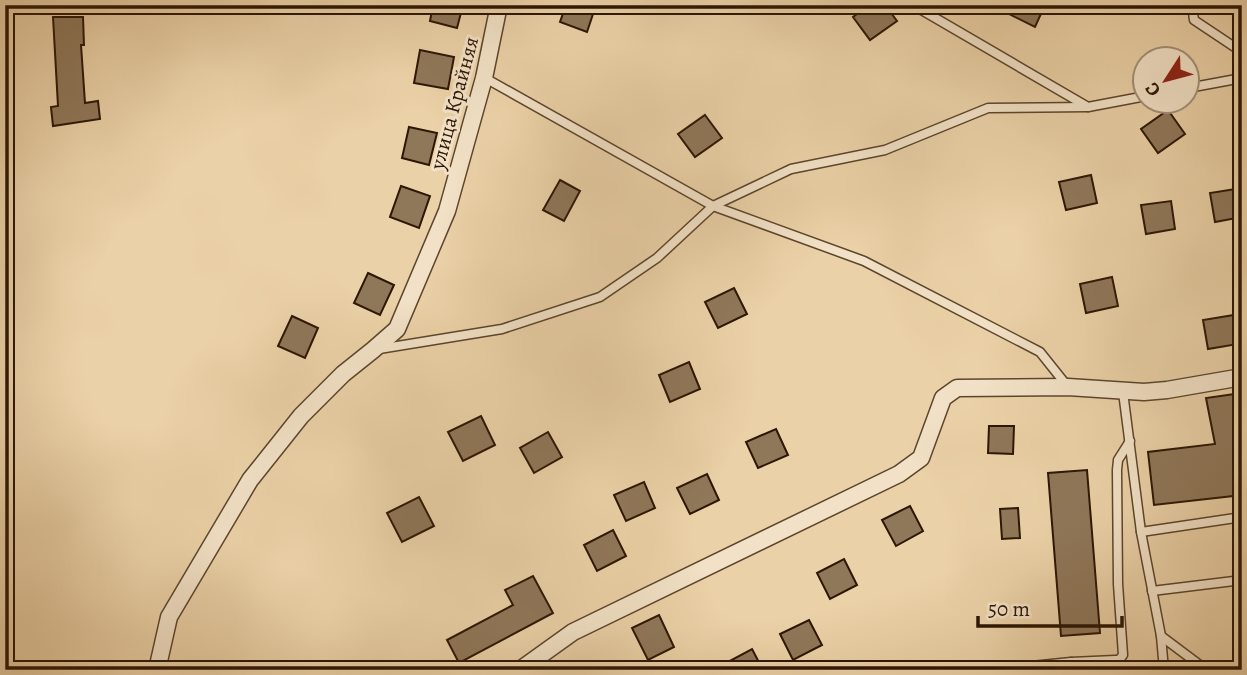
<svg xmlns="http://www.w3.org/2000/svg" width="1247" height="675" font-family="Alegreya,serif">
	<rect width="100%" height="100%" fill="#ebd1a7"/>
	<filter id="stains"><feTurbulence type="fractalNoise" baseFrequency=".00286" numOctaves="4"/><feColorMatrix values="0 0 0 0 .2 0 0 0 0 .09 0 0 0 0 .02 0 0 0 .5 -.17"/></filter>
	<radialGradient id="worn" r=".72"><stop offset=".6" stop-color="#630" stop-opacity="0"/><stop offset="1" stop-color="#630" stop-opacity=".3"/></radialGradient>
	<g fill="#8f7759" stroke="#2c1604" stroke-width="2">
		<path d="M433,5H463L457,28L430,21Z"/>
		<path d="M566,5H596L587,32L560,22Z"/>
		<path d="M869,5H885L897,21L870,40L853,17Z"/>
		<path d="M991,5H1045L1035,27Z"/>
		<path d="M53,17H83L84,45H81L85,103L98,101L100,119L53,126L51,107L58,106Z"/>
		<path d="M420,50L454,57L448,89L414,83Z"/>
		<path d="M1168,110L1185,134L1158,153L1141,129Z"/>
		<path d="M705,115L722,138L695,157L678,134Z"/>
		<path d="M409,127L437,133L429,165L402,158Z"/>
		<path d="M1091,175L1097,203L1066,210L1059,182Z"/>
		<path d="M560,180L580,191L564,221L543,210Z"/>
		<path d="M401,186L430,196L419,228L390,217Z"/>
		<path d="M1242,188V217L1215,222L1210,193Z"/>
		<path d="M1171,201L1175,229L1146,234L1141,205Z"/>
		<path d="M368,273L394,285L380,315L354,303Z"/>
		<path d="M1112,277L1118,306L1086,313L1080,284Z"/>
		<path d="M734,288L747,314L718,328L705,302Z"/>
		<path d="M1234,315L1238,344L1208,349L1203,320Z"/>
		<path d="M292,316L318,328L305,358L278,346Z"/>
		<path d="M689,362L700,389L670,402L659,375Z"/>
		<path d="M1242,393V495L1154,505L1148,452L1215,444L1206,398Z"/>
		<path d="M481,416L495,445L463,461L448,432Z"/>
		<path d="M989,426H1014L1013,454L988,453Z"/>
		<path d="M776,429L788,455L758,468L746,442Z"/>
		<path d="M548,432L562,457L534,473L520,448Z"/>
		<path d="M1087,470L1100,633L1061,636L1048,473Z"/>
		<path d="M707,474L719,500L690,514L677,488Z"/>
		<path d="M644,482L655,508L626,521L614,495Z"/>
		<path d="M419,497L434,526L402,542L387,513Z"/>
		<path d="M910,506L923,531L896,546L882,520Z"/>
		<path d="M1018,508L1020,538L1002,539L1000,509Z"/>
		<path d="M613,530L626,556L597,571L584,545Z"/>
		<path d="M844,559L857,585L830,599L817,573Z"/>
		<path d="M533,576L553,613L459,663L447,640L513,605L505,590Z"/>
		<path d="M659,615L674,647L648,660L632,628Z"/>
		<path d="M809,620L822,645L793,660L780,634Z"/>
		<path d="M752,649L763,670H713Z"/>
	</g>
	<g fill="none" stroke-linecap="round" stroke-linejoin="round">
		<g stroke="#5c452d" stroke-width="11">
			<g id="lane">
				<path d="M913,5L1088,107L1146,96"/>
				<path d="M1192,5L1194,20L1242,52"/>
				<path d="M485,78L713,206L864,261L1040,352L1068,387"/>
				<path d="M1188,88L1242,78"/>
				<path d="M379,349L502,329L600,297L657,258L713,206L791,169L885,150L988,108L1088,107"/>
				<path d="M1123,392L1141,532L1161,636L1164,670"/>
				<path d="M1141,532L1242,517"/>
				<path d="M1152,591L1242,580"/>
				<path d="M1161,636L1201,666L1205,670"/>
				<path d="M992,670L1071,662"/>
				<path d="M1072,670L1071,662L1115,660H1119L1123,655L1118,584L1117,470L1118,460L1130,441"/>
			</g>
		</g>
		<g stroke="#5c452d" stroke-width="19">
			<g id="street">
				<path d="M157,670L169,617L250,480L301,416L343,374L373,350L397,329L447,211L484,78L499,5"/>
				<path d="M520,670L573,632L899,474L921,458L943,398L957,388L1068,387L1144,392L1167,390L1242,377"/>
			</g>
		</g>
		<use href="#lane" stroke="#f2e1c6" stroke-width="8"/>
		<use href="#street" stroke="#f2e1c6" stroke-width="16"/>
	</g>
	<g text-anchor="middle" stroke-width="6" stroke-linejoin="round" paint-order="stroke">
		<g font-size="21" fill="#2c1604" stroke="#f2e1c6">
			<text transform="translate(454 103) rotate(-75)" y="7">улица Крайняя</text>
		</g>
	</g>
	<rect width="1247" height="675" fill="none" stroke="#ebd1a7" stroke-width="28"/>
	<rect x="7" y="7" width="1233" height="661" fill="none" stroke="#2c1604" stroke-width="3.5"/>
	<rect x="14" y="14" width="1219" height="647" fill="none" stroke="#2c1604" stroke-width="2"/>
	<g transform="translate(1166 80) rotate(234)"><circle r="33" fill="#f2e1c6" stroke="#a39078" stroke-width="2"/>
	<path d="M0-5L12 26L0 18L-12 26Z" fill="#8f2418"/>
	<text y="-10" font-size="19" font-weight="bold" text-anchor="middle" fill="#2c1604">С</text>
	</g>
	<path d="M978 616v10h144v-10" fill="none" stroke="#2c1604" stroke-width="3.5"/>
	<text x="988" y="616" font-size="21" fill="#2c1604" stroke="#f2e1c6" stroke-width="5" paint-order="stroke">50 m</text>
	<rect width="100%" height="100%" filter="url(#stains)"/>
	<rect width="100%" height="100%" fill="url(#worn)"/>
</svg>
